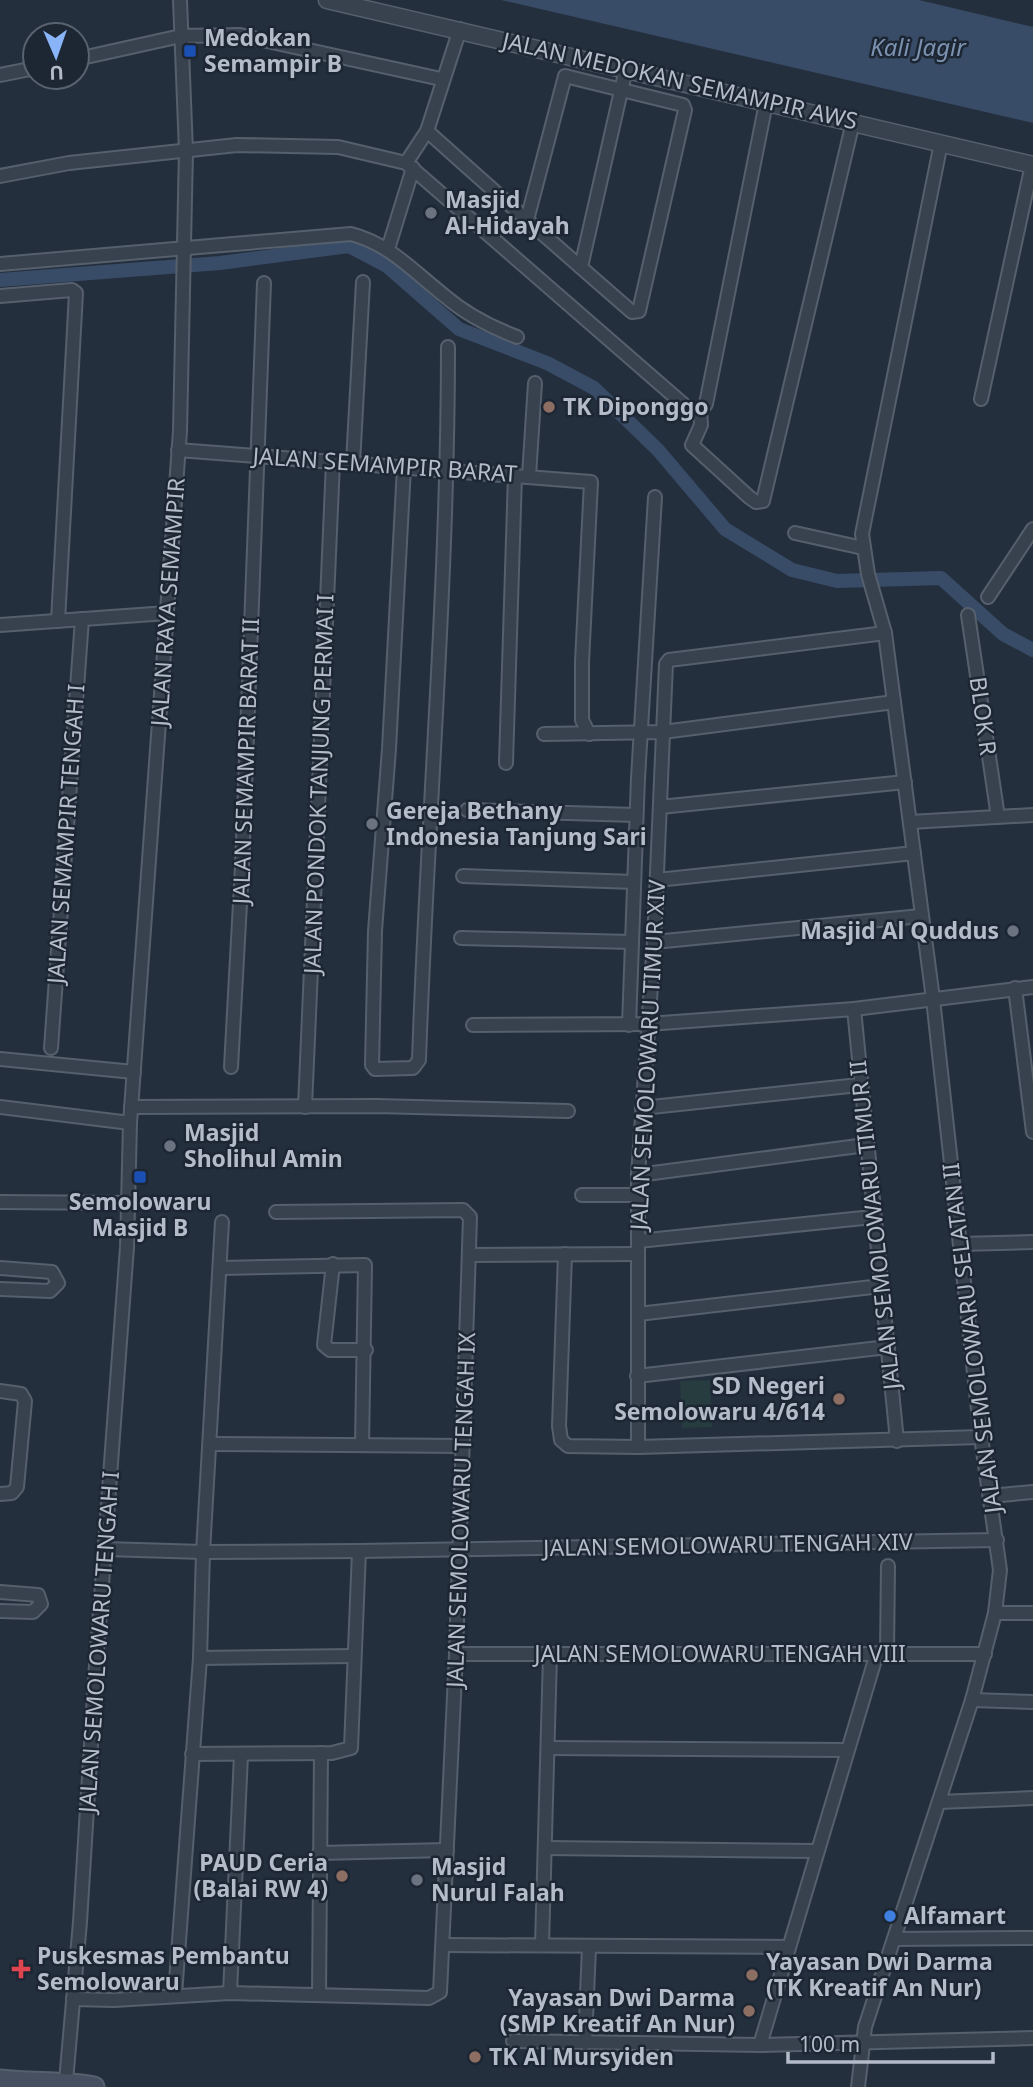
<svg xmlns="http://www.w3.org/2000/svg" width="1033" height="2087" font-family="'Noto Sans',sans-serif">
	<rect width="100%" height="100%" fill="#242f3e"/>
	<path fill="#263c3f" d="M710,1380L712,1427L682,1428L680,1381Z"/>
	<path fill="#394c67" d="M501,0H919L1033,27V123Z"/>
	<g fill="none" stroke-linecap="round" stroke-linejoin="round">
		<path stroke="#394c67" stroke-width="14" d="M0,280L220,263L349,246L387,266L459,329L547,363L594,388L658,450L725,529L792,570L837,581L941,578L1003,634L1033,650"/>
		<g stroke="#565f6c" stroke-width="16">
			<g id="minor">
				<path d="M77,59L181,36L240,35L441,79"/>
				<path d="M0,75L35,68"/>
				<path d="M427,131C495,192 563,252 632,312L639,311L685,110L683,105L565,76L527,220"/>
				<path d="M406,163L427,131L460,29"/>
				<path d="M0,176L69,163L237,145L338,147L406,163L690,410H700L706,404L766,103"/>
				<path d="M388,249L413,168"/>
				<path d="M0,264L351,234C390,244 415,273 446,297C467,315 491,327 517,337"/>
				<path d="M581,267L626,69"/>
				<path d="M0,296L72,290L76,293L58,621"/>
				<path d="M981,399L1032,165"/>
				<path d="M700,410L701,425L692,445L749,497L756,502L763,501L853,122"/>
				<path d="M178,450L591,482L582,662V720L589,734"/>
				<path d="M353,463L363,282"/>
				<path d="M404,467L389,749L375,931L372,1065L375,1069L413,1068L419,1060C427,822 448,585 448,347"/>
				<path d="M529,476L535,383"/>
				<path d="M795,533L863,548"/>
				<path d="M988,597L1033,529"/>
				<path d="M968,615L998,817"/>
				<path d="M0,625L167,613"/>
				<path d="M544,734L663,732L894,702"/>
				<path d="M506,763L515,475"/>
				<path d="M660,807L905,782"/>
				<path d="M467,810L636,815"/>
				<path d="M910,822L1033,815"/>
				<path d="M463,876L634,882"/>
				<path d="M657,880L914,853"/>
				<path d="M461,938L632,942"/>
				<path d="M654,942L921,916"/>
				<path d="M1015,988L1033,1132"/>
				<path d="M854,1009L897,1441"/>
				<path d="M473,1025L648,1024L854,1009L1033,987"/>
				<path d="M629,1025L638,778L655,497"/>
				<path d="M51,1048L82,619"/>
				<path d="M0,1059L134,1072"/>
				<path d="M231,1067L242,867L264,283"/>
				<path d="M0,1107L130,1123"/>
				<path d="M131,1107L377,1106L568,1111"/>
				<path d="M305,1107L333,462"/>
				<path d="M642,1108L859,1085"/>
				<path d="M638,1175L866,1145"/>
				<path d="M582,1195H638"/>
				<path d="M0,1202L129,1203"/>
				<path d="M638,1241L873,1217"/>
				<path d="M960,1244L1033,1242"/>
				<path d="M565,1254L559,1426L561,1440L568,1446L638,1447L981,1437"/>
				<path d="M470,1255L638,1254"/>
				<path d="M333,1264L324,1345L330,1350H366"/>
				<path d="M0,1268L52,1272L58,1283L50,1291L0,1289"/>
				<path d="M221,1268L365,1265L362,1445"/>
				<path d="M638,1314L881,1286"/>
				<path d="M637,1376L888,1347"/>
				<path d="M0,1391L21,1394L25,1401L17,1487L12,1493L0,1494"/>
				<path d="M210,1444L462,1446"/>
				<path d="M638,1447V1175L654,942L666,664L669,660L885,633"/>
				<path d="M990,1496L1033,1492"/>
				<path d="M105,1549L203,1552L359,1551L997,1540"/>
				<path d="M0,1592L38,1595L41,1604L33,1612L0,1611"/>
				<path d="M995,1613H1033"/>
				<path d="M887,1652L888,1566"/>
				<path d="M456,1654H985"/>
				<path d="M200,1658L353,1656"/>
				<path d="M972,1700L1033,1702"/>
				<path d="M548,1748L846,1750"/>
				<path d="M192,1754L332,1753L351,1748L359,1551"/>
				<path d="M939,1802L1033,1798"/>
				<path d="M546,1848L817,1851"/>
				<path d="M319,1853L447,1850"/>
				<path d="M894,1939L1033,1938"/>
				<path d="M444,1945L789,1947"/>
				<path d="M542,1945L550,1655"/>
				<path d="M230,1993L241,1755"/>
				<path d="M175,1995L200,1658L203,1552L222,1222"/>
				<path d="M319,1995L321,1753"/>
				<path d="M73,1999L114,2000L230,1993L429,1998L440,1992L456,1654L470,1217L463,1210L276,1212"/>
				<path d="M513,2041L760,2045L1033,2038"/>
				<path d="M585,2043L589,1947"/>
				<path d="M760,2045L877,1653"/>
				<path d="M66,2081L80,1922L95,1679L127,1247L130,1123L180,431L186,151L180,0"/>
				<path d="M858,2087L865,2027L972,1700L995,1613L1000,1570L981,1437L933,999L894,702L885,633L868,574L862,534L941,143"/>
			</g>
		</g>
		<g stroke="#565f6c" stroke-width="19">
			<path id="tertiary" d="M327,0L1033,165"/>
		</g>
		<g stroke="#565f6c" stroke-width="23">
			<path id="secondary" d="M0,2080C32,2084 63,2081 94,2087"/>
		</g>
		<use href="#minor" stroke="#38414e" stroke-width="12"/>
		<use href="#tertiary" stroke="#38414e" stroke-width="16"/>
		<use href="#secondary" stroke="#465061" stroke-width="19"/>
	</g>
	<g fill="#1a4fb4" stroke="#1d2633" stroke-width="2.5">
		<rect x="183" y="44" width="14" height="14" rx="3.5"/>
		<rect x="133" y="1170" width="14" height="14" rx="3.5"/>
	</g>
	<g fill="#6b7280" stroke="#1d2633" stroke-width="2.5">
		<circle cx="431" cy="213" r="7"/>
		<circle cx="372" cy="824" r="7"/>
		<circle cx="1013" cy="931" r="7"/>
		<circle cx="170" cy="1146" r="7"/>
		<circle cx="417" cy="1880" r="7"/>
	</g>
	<g fill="#8d6e63" stroke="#1d2633" stroke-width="2.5">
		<circle cx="549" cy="407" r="7"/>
		<circle cx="839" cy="1399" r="7"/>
		<circle cx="342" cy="1876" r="7"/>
		<circle cx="752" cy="1975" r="7"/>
		<circle cx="749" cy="2011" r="7"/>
		<circle cx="475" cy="2057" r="7"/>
	</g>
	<circle fill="#3f7fe0" stroke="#1d2633" stroke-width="2.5" cx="890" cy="1916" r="7"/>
	<path fill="#e0444e" stroke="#1d2633" stroke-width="2.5" d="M17.5 1958.5h7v7h7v7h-7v7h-7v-7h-7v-7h7z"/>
	<g text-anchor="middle" stroke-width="5" stroke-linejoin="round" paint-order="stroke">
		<g font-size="23" font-weight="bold" fill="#b4bcc9" stroke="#1d2633" text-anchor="start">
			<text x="204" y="46">Medokan<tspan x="204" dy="26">Semampir B</tspan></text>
			<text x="445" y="208">Masjid<tspan x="445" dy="26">Al-Hidayah</tspan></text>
			<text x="563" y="415">TK Diponggo</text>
			<text x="386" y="819">Gereja Bethany<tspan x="386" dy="26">Indonesia Tanjung Sari</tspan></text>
			<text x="999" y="939" text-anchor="end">Masjid Al Quddus</text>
			<text x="184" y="1141">Masjid<tspan x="184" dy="26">Sholihul Amin</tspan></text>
			<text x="140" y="1210" text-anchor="middle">Semolowaru<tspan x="140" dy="26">Masjid B</tspan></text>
			<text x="825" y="1394" text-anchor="end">SD Negeri<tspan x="825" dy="26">Semolowaru 4/614</tspan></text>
			<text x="328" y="1871" text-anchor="end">PAUD Ceria<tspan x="328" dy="26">(Balai RW 4)</tspan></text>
			<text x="431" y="1875">Masjid<tspan x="431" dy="26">Nurul Falah</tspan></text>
			<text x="904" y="1924">Alfamart</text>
			<text x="37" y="1964">Puskesmas Pembantu<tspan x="37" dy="26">Semolowaru</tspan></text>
			<text x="766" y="1970">Yayasan Dwi Darma<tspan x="766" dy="26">(TK Kreatif An Nur)</tspan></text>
			<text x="735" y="2006" text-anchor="end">Yayasan Dwi Darma<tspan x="735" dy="26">(SMP Kreatif An Nur)</tspan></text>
			<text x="489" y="2065">TK Al Mursyiden</text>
		</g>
		<g font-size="23" fill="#b4bcc9" stroke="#1d2633">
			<text transform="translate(680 81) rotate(13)" y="8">JALAN MEDOKAN SEMAMPIR AWS</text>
			<text transform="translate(385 465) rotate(4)" y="8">JALAN SEMAMPIR BARAT</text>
			<text transform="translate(168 602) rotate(-86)" y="8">JALAN RAYA SEMAMPIR</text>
			<text transform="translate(983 716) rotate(82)" y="8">BLOK R</text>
			<text transform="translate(246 761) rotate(-88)" y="8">JALAN SEMAMPIR BARAT II</text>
			<text transform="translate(319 784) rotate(-88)" y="8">JALAN PONDOK TANJUNG PERMAI I</text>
			<text transform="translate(66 834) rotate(-86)" y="8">JALAN SEMAMPIR TENGAH I</text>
			<text transform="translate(648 1055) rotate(-87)" y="8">JALAN SEMOLOWARU TIMUR XIV</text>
			<text transform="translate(875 1225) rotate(-96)" y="8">JALAN SEMOLOWARU TIMUR II</text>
			<text transform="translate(972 1338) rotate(-97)" y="8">JALAN SEMOLOWARU SELATAN II</text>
			<text transform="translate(461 1510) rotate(-88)" y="8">JALAN SEMOLOWARU TENGAH IX</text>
			<text transform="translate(728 1545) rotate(-1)" y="8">JALAN SEMOLOWARU TENGAH XIV</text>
			<text transform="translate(99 1642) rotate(-86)" y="8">JALAN SEMOLOWARU TENGAH I</text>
			<text x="720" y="1662">JALAN SEMOLOWARU TENGAH VIII</text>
		</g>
		<g font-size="24" font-style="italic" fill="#7c92b1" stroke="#1d2633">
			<text x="918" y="56">Kali Jagir</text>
		</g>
	</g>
	<g transform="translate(56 56) rotate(178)"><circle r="33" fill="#1d2633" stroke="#59626f" stroke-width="2"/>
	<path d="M0-5L12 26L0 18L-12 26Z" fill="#8ab4f8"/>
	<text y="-10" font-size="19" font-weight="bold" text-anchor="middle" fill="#b4bcc9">U</text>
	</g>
	<path d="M788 2052v10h205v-10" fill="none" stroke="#b4bcc9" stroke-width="3.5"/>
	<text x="799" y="2052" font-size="21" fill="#b4bcc9" stroke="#1d2633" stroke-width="5" paint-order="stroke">100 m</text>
</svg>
